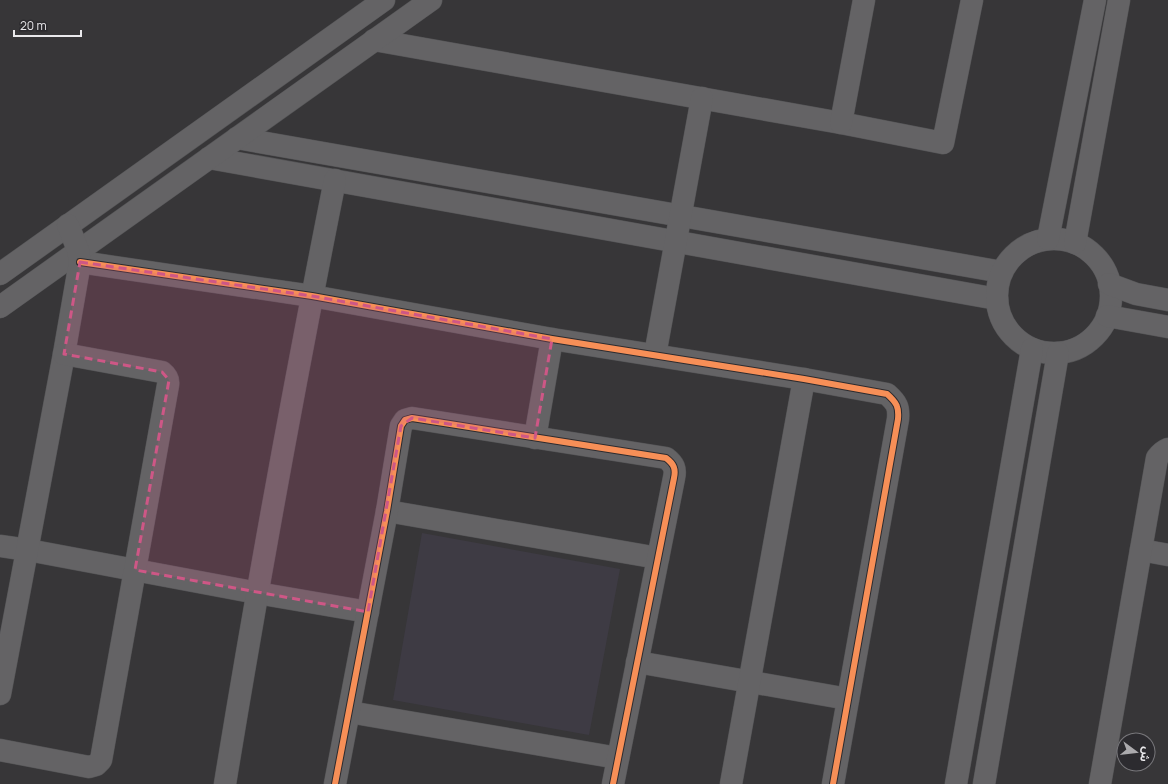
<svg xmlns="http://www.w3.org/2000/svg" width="1168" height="784" font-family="Manrope,'Noto Sans Arabic',sans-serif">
	<rect width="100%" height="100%" fill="#373638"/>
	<path fill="#3e3b44" d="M422,533L620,569L589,735L393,700Z"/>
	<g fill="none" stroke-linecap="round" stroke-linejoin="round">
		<g stroke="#535355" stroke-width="23">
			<g id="street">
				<path d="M374,40L841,123L943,143L972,0"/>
				<path d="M841,123L864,0"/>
				<path d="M237,138L1002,272"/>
				<path d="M209,158L997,299"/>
				<circle cx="1054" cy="296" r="57"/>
				<path d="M1048,239L1095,0"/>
				<path d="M1075,243L1119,0"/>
				<path d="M80,262L312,296L552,339L804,379L887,394C897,403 899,407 898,419L833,784"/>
				<path d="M0,274L384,0"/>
				<path d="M1109,284L1136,294L1168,300"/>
				<path d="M0,307L431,0"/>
				<path d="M1107,316L1168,327"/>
				<path d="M655,355L702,98"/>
				<path d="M535,438L552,339"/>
				<path d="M387,511L658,558"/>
				<path d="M0,546L28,550L257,593L368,612"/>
				<path d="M1141,550L1168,555"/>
				<path d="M637,662L848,699"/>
				<path d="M0,694L64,354L80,262L78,250L68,225"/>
				<path d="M349,712L618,758"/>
				<path d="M0,750L89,767L96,765L101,760L168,385C169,379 167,376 162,372L64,354"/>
				<path d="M225,784C258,582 295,381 335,180"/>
				<path d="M335,784L387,511L401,426L405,420L412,418L666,458C674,464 676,469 674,478L613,784"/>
				<path d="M731,784L804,379"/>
				<path d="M956,784L1032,349"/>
				<path d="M984,784L1058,353"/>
				<path d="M1100,784L1157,458C1160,454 1163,451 1168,449"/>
			</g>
		</g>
		<use href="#street" stroke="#646365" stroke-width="22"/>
		<g stroke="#2c2b2f" stroke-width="8">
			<g id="cycleway">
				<path d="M80,262L312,296L552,339L804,379L887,394C897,403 899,407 898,419L833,784"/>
				<path d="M335,784L387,511L401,426L405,420L412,418L666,458C674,464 676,469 674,478L613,784"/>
			</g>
		</g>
		<use href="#cycleway" stroke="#f78f57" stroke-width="6"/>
	</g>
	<path fill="#ce5786" fill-opacity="0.2" stroke="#ce5786" stroke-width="3" stroke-dasharray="8 5" stroke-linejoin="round" d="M80,262L312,296L552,339L535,438L412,418L401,426L368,612L135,570L169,380L162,372L64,354Z"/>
	<g transform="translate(1136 752) rotate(105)"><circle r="19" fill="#2c2b2f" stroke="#78777b"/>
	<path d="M0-3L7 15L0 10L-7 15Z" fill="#abaaad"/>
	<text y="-6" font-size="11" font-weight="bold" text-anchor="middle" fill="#eae9ec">ش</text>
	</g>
	<path d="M14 30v6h67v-6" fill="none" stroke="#eae9ec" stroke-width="2"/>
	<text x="20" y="30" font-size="12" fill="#eae9ec" stroke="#2c2b2f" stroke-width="3" paint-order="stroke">20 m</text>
</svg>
